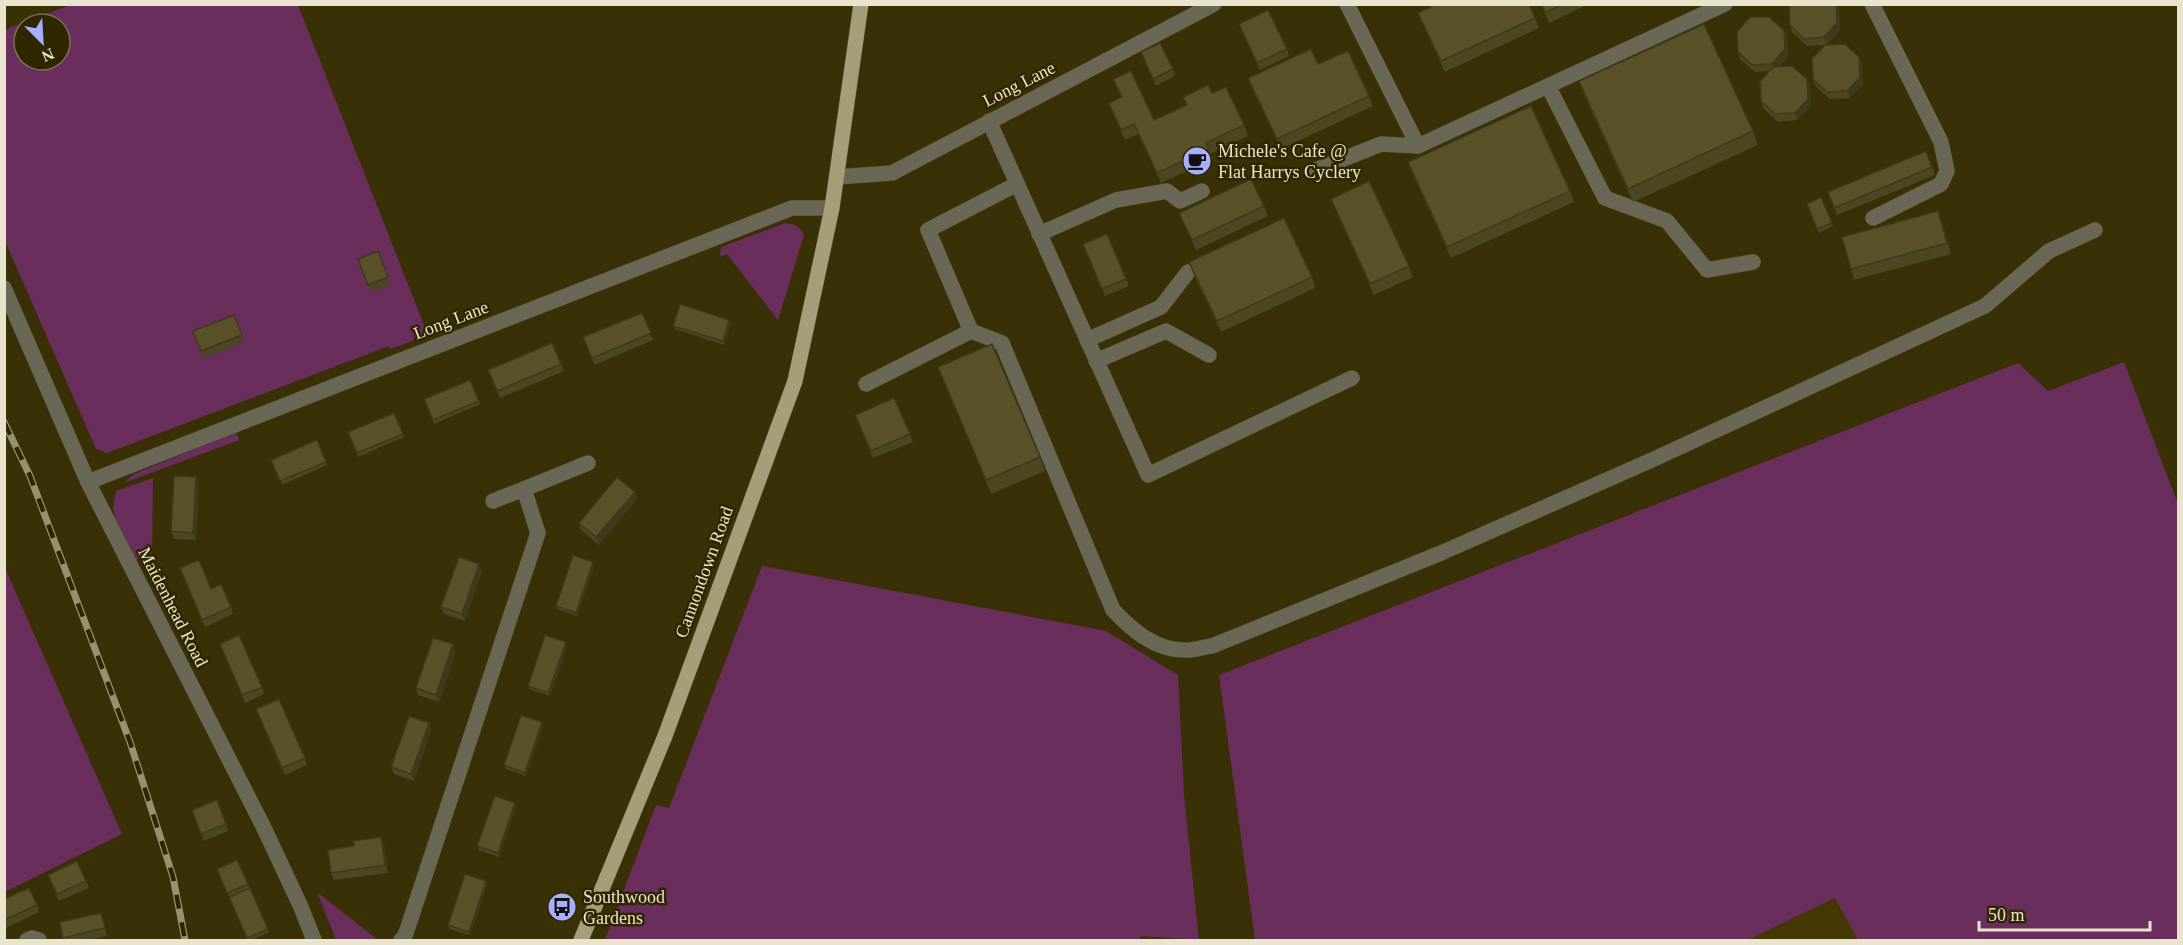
<svg xmlns="http://www.w3.org/2000/svg" width="2183" height="945" font-family="'Times New Roman',serif">
	<rect width="100%" height="100%" fill="#393005"/>
	<path fill="#433801" d="M1835,898L1858,940H1748Z"/>
	<g fill="#6a2e5d" fill-rule="evenodd">
		<path d="M70,5H298L428,335L391,349L389,346L107,453L96,449L5,241L4,30ZM24,24H60V60H24Z"/>
		<path d="M785,223C794,224 800,226 804,235L778,320L727,254L720,257L721,247Z"/>
		<path d="M2124,362L2178,504V940H1858L1835,898L1748,940H1255L1219,675L2018,363L2048,391Z"/>
		<path d="M236,432L239,440L124,483L132,475Z"/>
		<path d="M153,478L152,553L136,560L115,517L113,507L116,491Z"/>
		<path d="M762,566L1106,631L1178,675L1184,795L1199,940L1140,936L1141,940H605L656,805L669,808Z"/>
		<path d="M5,568L122,834L5,892H4Z"/>
		<path d="M317,892L378,940H336Z"/>
	</g>
	<g fill="none" stroke-linecap="round" stroke-linejoin="round">
		<g stroke="#554d25" stroke-width="16">
			<g id="minor">
				<path d="M1347,4L1418,146L1725,4"/>
				<path d="M1872,4L1941,142L1947,171L1941,184L1873,218"/>
				<path d="M1548,86L1605,198L1667,221L1707,270L1753,262"/>
				<path d="M989,121L1148,475L1352,378"/>
				<path d="M1311,172L1381,144L1418,146"/>
				<path d="M837,177L892,173L1214,4"/>
				<path d="M1039,234L1116,200L1167,191L1180,201L1202,191"/>
				<path d="M4,288L88,482L264,828L300,905L314,940"/>
				<path d="M971,331L1002,343L1113,610C1132,630 1155,650 1184,650C1193,651 1203,647 1212,646L1441,553L1654,459L1985,306L2049,251L2095,230"/>
				<path d="M1087,340L1161,307L1188,272"/>
				<path d="M1096,361L1166,331L1209,355"/>
				<path d="M866,384L971,331L928,230L1017,184"/>
				<path d="M88,482L792,208H832"/>
				<path d="M493,501L524,489"/>
				<path d="M27,940L32,938L39,940"/>
				<path d="M401,940L405,936L538,533L524,489L588,463"/>
			</g>
		</g>
		<g stroke="#554d25" stroke-width="16">
			<path id="major" d="M581,940L665,736L795,381L832,208L861,4"/>
		</g>
		<use href="#minor" stroke="#6b6756" stroke-width="15"/>
		<use href="#major" stroke="#a69e7a" stroke-width="15"/>
		<g stroke="#989171" stroke-width="7">
			<path id="rail" d="M4,422L30,476L130,742L173,877L185,940"/>
		</g>
		<use href="#rail" stroke="#2f2600" stroke-width="4.5" stroke-dasharray="14" stroke-linecap="butt"/>
	</g>
	<g fill="#4d4623">
		<path d="M1541,4H1589L1549,23Z"/>
		<path d="M1837,4L1839,10L1840,30L1827,44L1862,64L1863,84L1850,98L1830,99L1815,86L1813,79L1825,45L1807,46L1792,32L1790,25Z"/>
		<path d="M1418,13L1535,18L1539,28L1445,72L1422,23Z"/>
		<path d="M1239,24L1287,49L1289,56L1260,70Z"/>
		<path d="M1784,30L1787,37L1788,57L1779,67L1807,79L1810,86L1811,106L1797,120L1778,122L1763,108L1761,101L1769,71L1755,72L1740,59L1738,52Z"/>
		<path d="M1141,52L1173,69L1175,76L1156,86Z"/>
		<path d="M1318,64L1369,96L1373,106L1281,149L1252,89L1248,78Z"/>
		<path d="M1113,79L1154,120L1186,105L1183,97L1212,93L1244,125L1248,136L1210,154L1213,159L1161,183L1138,134L1125,140L1113,114L1109,103L1121,97Z"/>
		<path d="M1579,81L1753,131L1758,145L1633,202L1584,95Z"/>
		<path d="M1926,151L1935,175L1837,215L1828,192Z"/>
		<path d="M1408,162L1570,191L1574,202L1451,258L1412,173Z"/>
		<path d="M1821,197L1833,226L1819,233L1807,204Z"/>
		<path d="M1331,199L1409,266L1413,277L1374,295L1335,209Z"/>
		<path d="M1264,206L1268,216L1196,250L1179,213Z"/>
		<path d="M1942,221L1951,254L1854,280L1851,269Z"/>
		<path d="M378,251L391,284L371,292L358,259Z"/>
		<path d="M1086,251L1126,279L1129,286L1105,296Z"/>
		<path d="M1189,262L1312,277L1315,288L1221,332L1193,273Z"/>
		<path d="M642,313L653,340L595,365L583,337Z"/>
		<path d="M234,315L244,342L204,358L193,331Z"/>
		<path d="M731,323L724,345L675,329L673,326Z"/>
		<path d="M552,343L564,371L500,398L488,370Z"/>
		<path d="M938,367L1040,457L1045,471L991,494Z"/>
		<path d="M470,380L480,404L434,424L424,399Z"/>
		<path d="M394,413L404,437L358,457L348,432Z"/>
		<path d="M858,422L910,434L913,442L873,458Z"/>
		<path d="M317,440L327,465L282,485L271,460Z"/>
		<path d="M199,484L196,540L174,539L171,531Z"/>
		<path d="M635,492L637,499L599,545L581,530L579,523Z"/>
		<path d="M593,562L594,566L577,616L557,609L556,606Z"/>
		<path d="M479,564L482,571L465,621L444,614L441,607Z"/>
		<path d="M180,568L211,589L231,607L233,614L205,627Z"/>
		<path d="M220,644L262,687L264,694L245,703Z"/>
		<path d="M567,646L550,696L529,689L528,686Z"/>
		<path d="M456,652L439,702L418,695L416,688Z"/>
		<path d="M256,709L305,758L307,765L285,775Z"/>
		<path d="M542,722L543,726L526,776L506,769L504,765Z"/>
		<path d="M429,723L431,730L414,781L394,774L391,767Z"/>
		<path d="M217,800L228,831L204,841L192,810Z"/>
		<path d="M516,806L499,857L479,850L477,846Z"/>
		<path d="M384,844L388,873L334,880L331,873Z"/>
		<path d="M237,860L269,932L251,940H247L217,869Z"/>
		<path d="M48,875L86,881L89,888L59,901Z"/>
		<path d="M486,881L487,885L470,935L449,929L448,925Z"/>
		<path d="M4,899L37,905L39,912L6,928L4,925Z"/>
		<path d="M103,920L107,936L86,940H64L60,922Z"/>
	</g>
	<g fill="#3f391d">
		<path d="M1837,4L1839,10L1840,30L1827,45L1824,37Z"/>
		<path d="M1784,30L1787,37L1788,57L1774,71L1772,64Z"/>
		<path d="M1859,57L1862,64L1863,84L1850,98L1847,91Z"/>
		<path d="M1807,79L1810,86L1811,106L1797,120L1795,113Z"/>
		<path d="M1938,211L1942,221L1951,254L1947,243Z"/>
		<path d="M729,320L731,323L724,345L723,341Z"/>
		<path d="M196,477L199,484L196,540L193,533Z"/>
		<path d="M635,492L637,499L599,545L596,537Z"/>
		<path d="M593,562L594,566L577,616L576,613Z"/>
		<path d="M479,564L482,571L465,621L462,614Z"/>
		<path d="M566,642L567,646L550,696L548,693Z"/>
		<path d="M453,644L456,652L439,702L436,695Z"/>
		<path d="M542,722L543,726L526,776L525,773Z"/>
		<path d="M429,723L431,730L414,781L411,774Z"/>
		<path d="M515,803L516,806L499,857L498,853Z"/>
		<path d="M381,837L384,844L388,873L385,865Z"/>
		<path d="M486,881L487,885L470,935L469,932Z"/>
	</g>
	<g fill="#5a5129" stroke="#3f391d" stroke-width="1.5">
		<path d="M1436,4H1529L1535,18L1441,61L1418,13Z"/>
		<path d="M1542,4H1563L1545,13Z"/>
		<path d="M1790,4H1836L1837,23L1824,37L1804,39L1790,25L1789,6Z"/>
		<path d="M1268,10L1287,49L1257,63L1239,24Z"/>
		<path d="M1750,17H1769L1784,30L1785,49L1772,64L1752,65L1738,52L1737,32Z"/>
		<path d="M1704,24L1753,131L1628,189L1579,81Z"/>
		<path d="M1160,43L1173,69L1153,79L1141,52Z"/>
		<path d="M1845,44L1859,57L1860,77L1847,91L1827,92L1813,79L1812,59L1825,45Z"/>
		<path d="M1311,49L1318,64L1348,51L1369,96L1277,139L1248,78Z"/>
		<path d="M1792,66L1807,79L1808,99L1795,113L1775,114L1761,101L1760,82L1773,67Z"/>
		<path d="M1131,71L1154,120L1187,105L1183,97L1208,85L1212,93L1226,87L1244,125L1206,143L1209,149L1157,173L1134,124L1121,130L1109,103L1122,97L1113,79Z"/>
		<path d="M1531,106L1570,191L1447,247L1408,162Z"/>
		<path d="M1926,151L1932,167L1834,208L1828,192Z"/>
		<path d="M1251,179L1264,206L1192,240L1179,213Z"/>
		<path d="M1369,181L1409,266L1370,284L1331,199Z"/>
		<path d="M1821,197L1832,223L1817,229L1807,204Z"/>
		<path d="M1938,211L1947,243L1851,269L1842,237Z"/>
		<path d="M1284,218L1312,277L1217,321L1189,262Z"/>
		<path d="M1107,234L1126,279L1102,289L1083,244Z"/>
		<path d="M378,251L388,277L368,285L358,259Z"/>
		<path d="M680,304L729,320L723,341L673,326Z"/>
		<path d="M642,313L651,333L592,358L583,337Z"/>
		<path d="M234,315L242,335L201,351L193,331Z"/>
		<path d="M552,343L561,364L497,391L488,370Z"/>
		<path d="M992,344L1040,457L986,480L938,367Z"/>
		<path d="M470,380L479,401L433,420L424,399Z"/>
		<path d="M894,398L910,434L871,451L855,415Z"/>
		<path d="M394,413L403,434L357,453L348,432Z"/>
		<path d="M317,440L326,462L280,481L271,460Z"/>
		<path d="M174,476L196,477L193,533L171,531Z"/>
		<path d="M617,477L635,492L596,537L579,523Z"/>
		<path d="M573,555L593,562L576,613L556,606Z"/>
		<path d="M459,557L479,564L462,614L441,607Z"/>
		<path d="M199,560L211,589L221,584L231,607L202,620L180,568Z"/>
		<path d="M239,635L262,687L242,695L220,644Z"/>
		<path d="M545,635L566,642L548,693L528,686Z"/>
		<path d="M433,638L453,644L436,695L416,688Z"/>
		<path d="M279,699L305,758L282,768L256,709Z"/>
		<path d="M521,715L542,722L525,773L504,765Z"/>
		<path d="M409,716L429,723L411,774L391,767Z"/>
		<path d="M495,796L515,803L498,853L477,846Z"/>
		<path d="M217,800L226,824L201,834L192,810Z"/>
		<path d="M381,837L385,865L331,873L328,850L354,846L353,841Z"/>
		<path d="M237,860L248,884L227,893L217,869Z"/>
		<path d="M77,861L86,881L57,894L48,875Z"/>
		<path d="M465,874L486,881L469,932L448,925Z"/>
		<path d="M29,888L37,905L4,920V899Z"/>
		<path d="M250,888L268,929L247,938L229,897Z"/>
		<path d="M101,913L105,928L63,938L60,922Z"/>
	</g>
	<defs>
		<g id="cafe-disc" transform="scale(1.5)"><circle r="9.5" fill="#a5b1fc" stroke="#2f2600"/><path d="M-5.5-4.5H6V0H3Q3 3.5 0 3.5H-2.5Q-5.5 3.5-5.5 0ZM3-3.2v2h1.7v-2ZM-6 4.5H4V6H-6Z" fill="#111"/></g>
		<g id="bus-disc" transform="scale(1.5)"><circle r="9.5" fill="#a5b1fc" stroke="#2f2600"/><path d="M-5-6H5V4H4V6H2V4H-2V6H-4V4H-5ZM-3.5-4V0h7V-4ZM-3.5 1.2v1.5H-2V1.2ZM2 1.2v1.5H3.5V1.2Z" fill="#111"/></g>
	</defs>
	<g fill-rule="evenodd">
		<use href="#cafe-disc" x="1197" y="161"/>
		<use href="#bus-disc" x="562" y="907"/>
	</g>
	<g text-anchor="middle" stroke-width="5" stroke-linejoin="round" paint-order="stroke">
		<g font-size="18" fill="#e9e4ce" stroke="#2f2600">
			<text transform="translate(1019 84) rotate(-27)" y="6">Long Lane</text>
			<text transform="translate(451 320) rotate(-21)" y="6">Long Lane</text>
			<text transform="translate(704 572) rotate(-70)" y="6">Cannondown Road</text>
			<text transform="translate(173 607) rotate(63)" y="6">Maidenhead Road</text>
		</g>
		<g font-size="18" fill="#e9e4ce" stroke="#2f2600" text-anchor="start">
			<text x="1218" y="157">Michele's Cafe @<tspan x="1218" dy="21">Flat Harrys Cyclery</tspan></text>
			<text x="583" y="903">Southwood<tspan x="583" dy="21">Gardens</tspan></text>
		</g>
	</g>
	<rect width="2183" height="945" fill="none" stroke="#e9e4ce" stroke-width="12"/>
	<g transform="translate(42 42) rotate(156)"><circle r="28" fill="#2f2600" stroke="#797252" stroke-width="1.5"/>
	<path d="M0-4.5L10 22L0 15L-10 22Z" fill="#a5b1fc"/>
	<text y="-9" font-size="16" font-weight="bold" text-anchor="middle" fill="#e9e4ce">N</text>
	</g>
	<path d="M1979 921v9h171v-9" fill="none" stroke="#e9e4ce" stroke-width="3"/>
	<text x="1988" y="921" font-size="18" fill="#e9e4ce" stroke="#2f2600" stroke-width="4.5" paint-order="stroke">50 m</text>
</svg>
